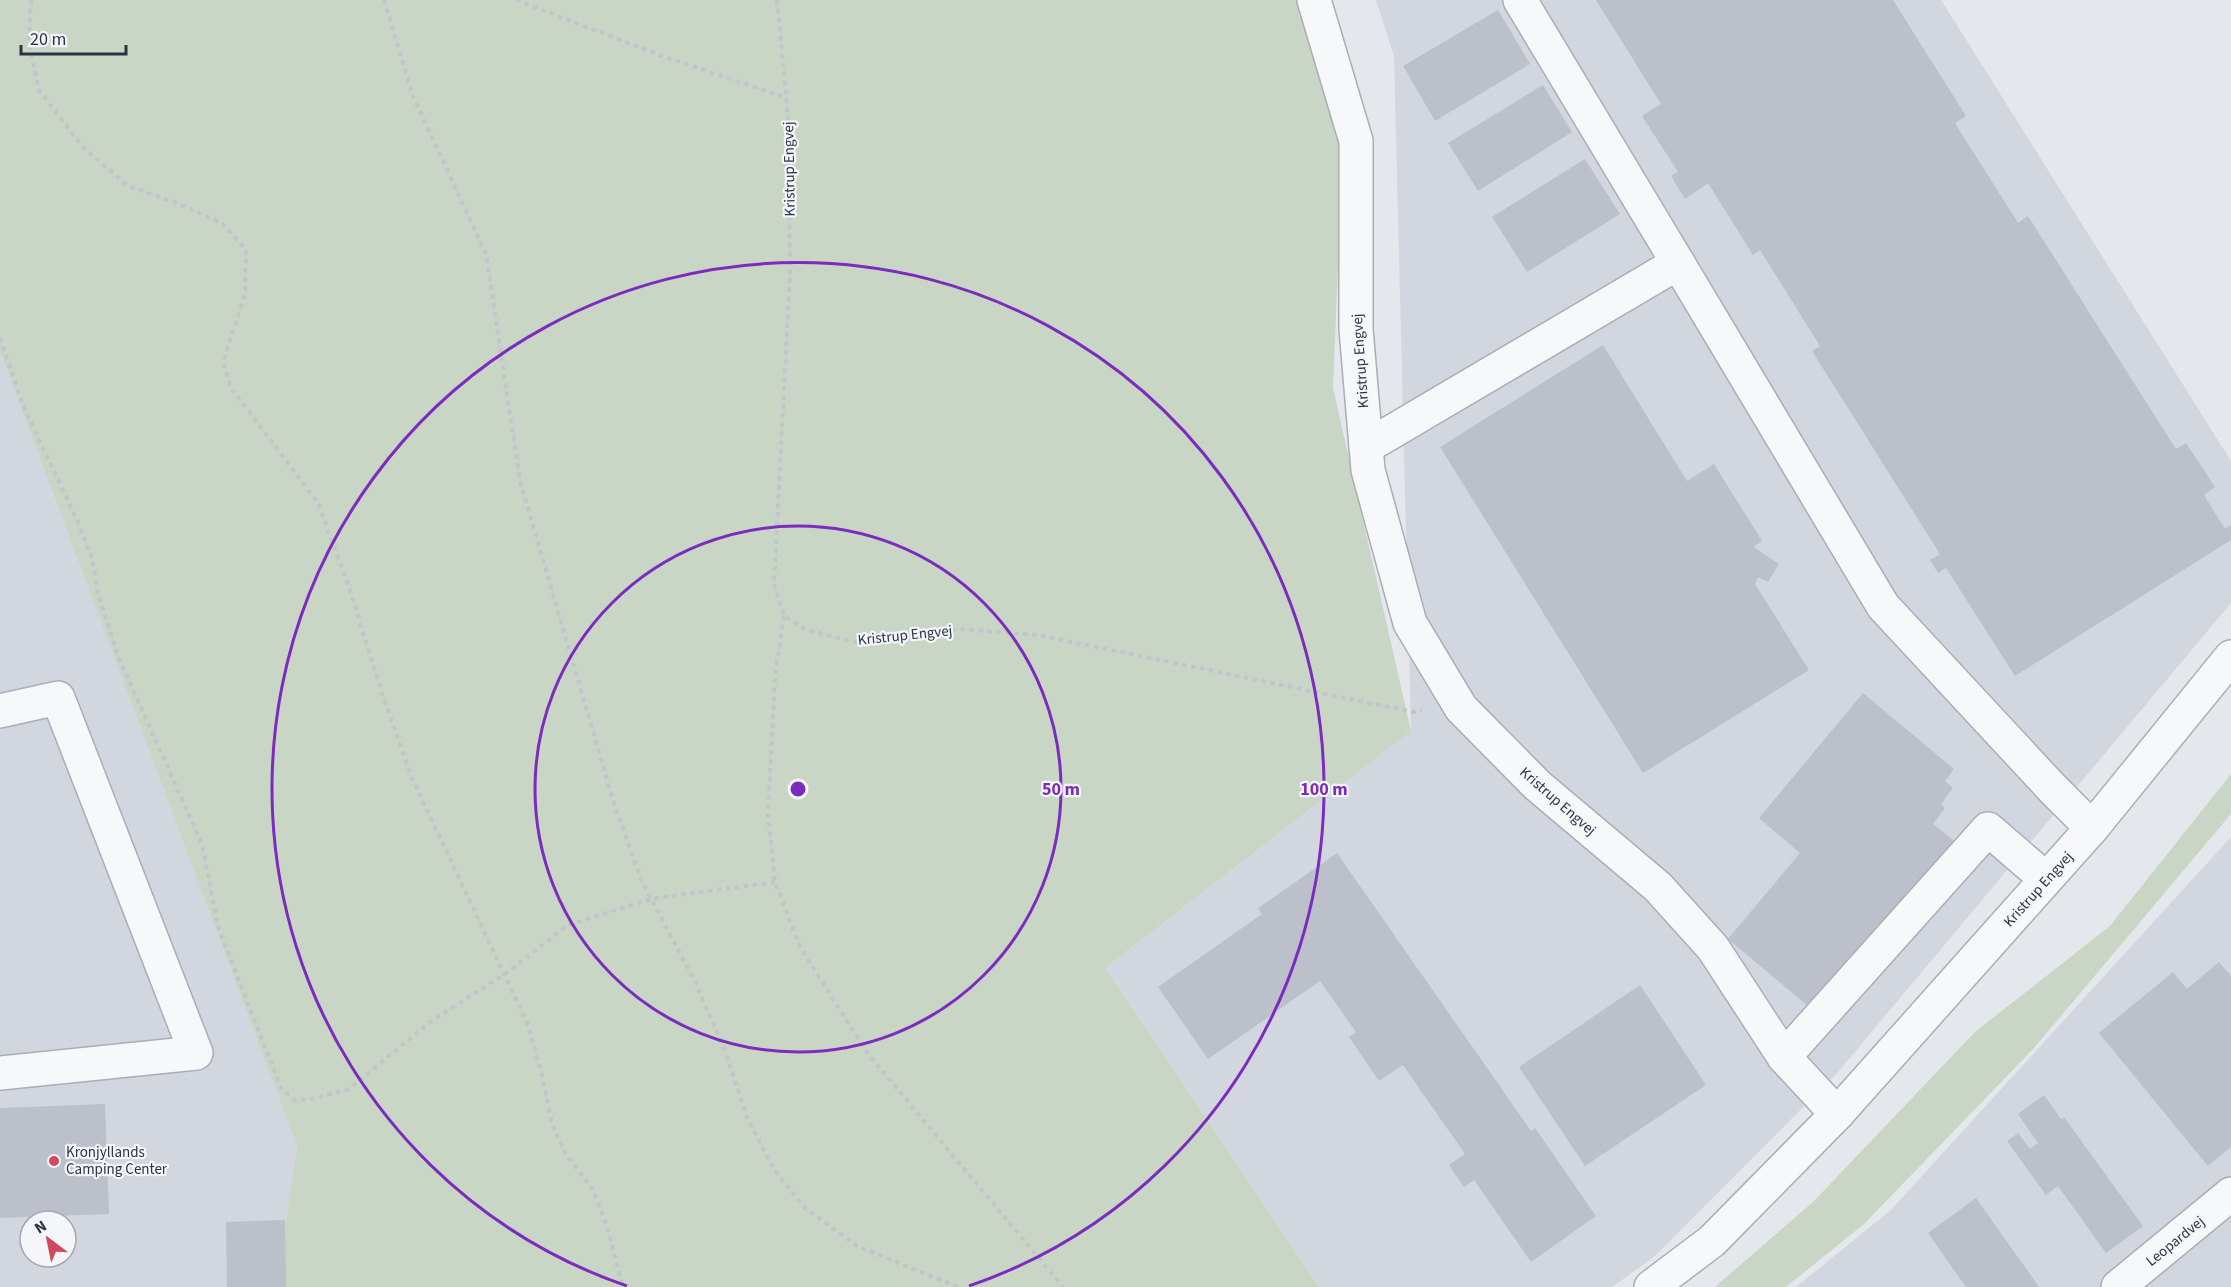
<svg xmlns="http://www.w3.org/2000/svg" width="2231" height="1287" font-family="'Source Sans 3',sans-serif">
	<rect width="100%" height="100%" fill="#e4e7ec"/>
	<g fill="#d2d6de" fill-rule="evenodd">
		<path d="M1376,0H1941L2231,461V603L1838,1072L1654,1257L1612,1287H1319L1105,968L1411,731L1394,56Z"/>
		<path d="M0,352L297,1147L276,1287H0ZM30,1221H66V1257H30Z"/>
		<path d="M2231,837V1287H1796L1891,1210Z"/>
	</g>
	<g fill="#c9d6c5">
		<path d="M0,0H1299L1343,141L1333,388L1411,731L1105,968L1319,1287H276L297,1147L0,352Z"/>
		<path d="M2231,774V814L2034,1048L1864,1224L1786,1287H1715L1813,1202L1975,1032L2110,926Z"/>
	</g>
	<g fill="#bbc0ca">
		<path d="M1596,0H1893L1966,116L1955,123L2018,223L2028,216L2176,449L2186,443L2215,487L2204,495L2225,529L2231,525V540L2015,676L1946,568L1938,573L1930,560L1940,554L1812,351L1820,346L1760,250L1753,255L1708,183L1685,199L1671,176L1678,172L1642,116L1661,104Z"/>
		<path d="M1498,10L1530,64L1435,121L1403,66Z"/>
		<path d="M1543,85L1572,132L1478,191L1448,143Z"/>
		<path d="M1585,159L1620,214L1527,272L1492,217Z"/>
		<path d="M1603,345L1687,481L1714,464L1762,541L1754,546L1755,548L1779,564L1768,582L1758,577L1755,584L1809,670L1643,773L1440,447Z"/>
		<path d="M1863,693L1954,769L1945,781L1953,788L1941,804L1945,808L1933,824L1954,841L1813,1010L1728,939L1800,853L1759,818Z"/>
		<path d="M1337,853L1531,1131L1535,1128L1596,1216L1531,1262L1474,1180L1464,1187L1449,1165L1465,1154L1403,1065L1379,1081L1349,1037L1356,1032L1320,981L1208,1059L1158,987L1262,914L1258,908Z"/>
		<path d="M2219,962L2231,976V1147L2208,1166L2099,1033L2173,972L2187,989Z"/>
		<path d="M1640,985L1706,1085L1585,1166L1519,1067Z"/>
		<path d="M2044,1095L2061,1119L2064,1117L2143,1226L2106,1253L2058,1186L2046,1195L2007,1141L2018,1133L2030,1149L2038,1143L2018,1114Z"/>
		<path d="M105,1104L109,1214L0,1218V1108Z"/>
		<path d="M1976,1198L2039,1287H1966L1928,1233Z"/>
		<path d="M285,1220L286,1287H227L226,1222Z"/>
	</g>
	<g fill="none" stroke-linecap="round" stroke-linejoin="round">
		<g stroke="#a9aeb7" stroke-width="36">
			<g id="minor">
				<path d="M1314,0L1356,141V329L1368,470L1410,623L1461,708L1537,785L1658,887L1713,948L1784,1057L1837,1114"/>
				<path d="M1520,0L1678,263"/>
				<path d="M1366,447L1678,263L1883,606L2052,788L2092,828"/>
				<path d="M0,711L58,698L196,1053L0,1073"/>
				<path d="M1784,1057L1988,829L2046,879"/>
				<path d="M1651,1287L1712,1241L1837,1114L2092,828L2231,657"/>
				<path d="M2118,1287L2231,1194"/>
			</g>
		</g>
		<g stroke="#c2c5cb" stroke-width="4" stroke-dasharray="4.5 4.5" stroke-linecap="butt">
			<path d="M31,0L29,42L39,90L83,147L128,186L177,203L222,223L246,250L245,294L223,362L231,388L318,503L347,581L384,699L412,778L528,1025L541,1071L552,1124L565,1153L593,1190L607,1226L623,1287"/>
			<path d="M384,0L413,96L486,254L520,481L615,807L642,881L696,984L725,1051L748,1120L775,1171L804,1207L857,1246L958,1287"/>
			<path d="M516,0L665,57L787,98"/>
			<path d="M777,0L788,116L790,273L774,584L784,616L807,630L855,642L960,629L1038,635L1413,712L1422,711"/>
			<path d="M0,338L24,408L77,520L92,558L98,593L118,656L202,844L218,927L281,1088L295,1100L312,1099L349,1089L430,1022L505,974L568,925L651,899L775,882"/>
			<path d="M784,616L775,677L768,814L775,882L800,947L868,1054L1063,1287"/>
		</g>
		<use href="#minor" stroke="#f7f8fa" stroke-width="33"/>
	</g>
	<g fill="none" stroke="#7b2cbf" stroke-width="3">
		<circle cx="798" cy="789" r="263"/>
		<path d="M627 1286A526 526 0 1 1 969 1286"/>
	</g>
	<circle fill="#d1495b" stroke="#f4f6f9" stroke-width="2" cx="54" cy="1161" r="6"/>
	<g text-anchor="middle" stroke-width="4.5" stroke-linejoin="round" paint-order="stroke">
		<g font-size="15" fill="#2b3445" stroke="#f4f6f9">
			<text transform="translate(789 169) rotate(-91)" y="5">Kristrup Engvej</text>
			<text transform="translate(1360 361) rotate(-94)" y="5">Kristrup Engvej</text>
			<text transform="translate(905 635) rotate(-6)" y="5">Kristrup Engvej</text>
			<text transform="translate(1558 801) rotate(41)" y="5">Kristrup Engvej</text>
			<text transform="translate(2038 889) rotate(-48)" y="5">Kristrup Engvej</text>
			<text transform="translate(2175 1241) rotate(-39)" y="5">Leopardvej</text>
		</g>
		<g font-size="15" fill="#2b3445" stroke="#f4f6f9" text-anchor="start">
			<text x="66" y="1157">Kronjyllands<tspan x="66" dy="17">Camping Center</tspan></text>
		</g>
	</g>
	<circle cx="798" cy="789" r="9" fill="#7b2cbf" stroke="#f4f6f9" stroke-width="3"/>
	<g font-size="18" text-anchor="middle" font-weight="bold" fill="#7b2cbf" stroke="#f4f6f9" stroke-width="4.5" stroke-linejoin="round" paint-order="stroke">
		<text x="1061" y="795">50 m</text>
		<text x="1324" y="795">100 m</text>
	</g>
	<g transform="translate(48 1239) rotate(328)"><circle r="28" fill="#f4f6f9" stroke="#a4a8b1" stroke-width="1.5"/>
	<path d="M0-4.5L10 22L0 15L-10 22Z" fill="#d1495b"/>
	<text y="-9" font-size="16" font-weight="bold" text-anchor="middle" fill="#2b3445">N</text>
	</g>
	<path d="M21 45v9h105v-9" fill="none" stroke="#2b3445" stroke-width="3"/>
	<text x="30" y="45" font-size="18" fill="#2b3445" stroke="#f4f6f9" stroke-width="4.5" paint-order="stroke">20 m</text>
</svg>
